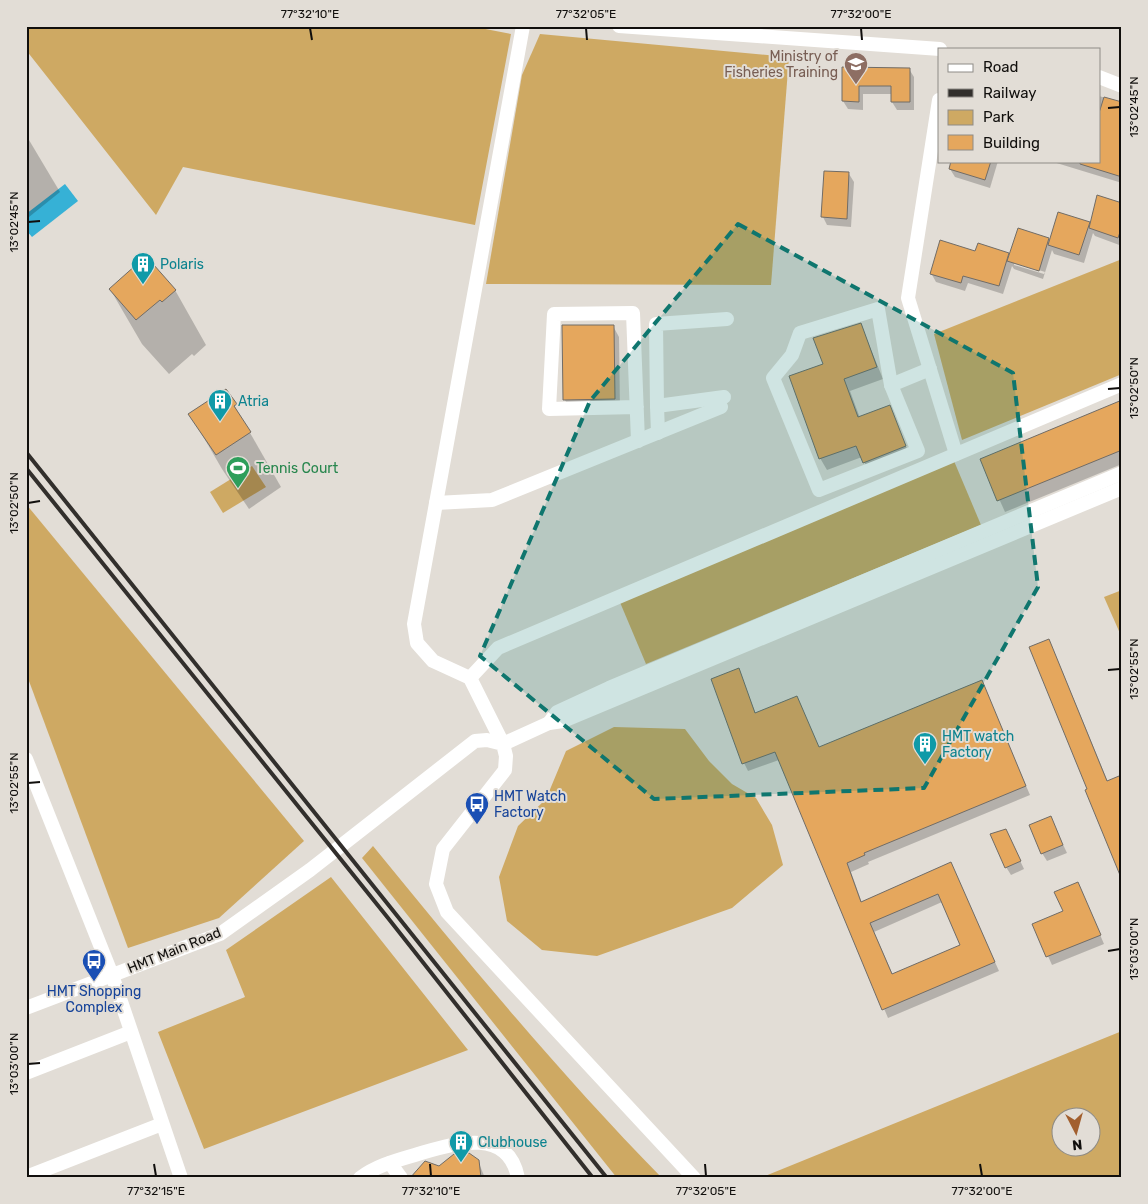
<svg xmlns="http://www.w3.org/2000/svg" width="1148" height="1204" font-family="Rubik,sans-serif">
	<rect width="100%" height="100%" fill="#e2ddd6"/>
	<g fill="#cea963" fill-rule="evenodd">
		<path d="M26,26H470L511,34L475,225L183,167L156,215L26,50Z"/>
		<path d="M540,34L789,57L771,285L486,284L522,75Z"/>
		<path d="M1122,259V374L962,440L934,334Z"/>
		<path d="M954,461L981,525L646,664L619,600Z"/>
		<path d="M252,466L266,487L223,513L210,492Z"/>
		<path d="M26,504L304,841L219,918L128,948L26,673Z"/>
		<path d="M1122,590V638L1104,597Z"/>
		<path d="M614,727L685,729L709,761L732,784L756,798L772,825L783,865L732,908L597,956L542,950L507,921L499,877L518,826L546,799L566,751Z"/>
		<path d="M373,846C466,960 559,1073 662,1178H617L362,858Z"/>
		<path d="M331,877L468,1050L204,1149L158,1032L245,997L226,950Z"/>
		<path d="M1122,1031V1178H760ZM1060,1116H1090V1146H1060Z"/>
	</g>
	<path fill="#36b1d6" d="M65,184L78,201L32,237L26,230V214Z"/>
	<g fill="#0003" fill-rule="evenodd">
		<path d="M843,69H909L914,77V110H897L892,102V94H863V110L848,109L843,101Z"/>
		<path d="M1099,96L1122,103V183L1050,161H1099Z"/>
		<path d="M26,135L60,192L29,217L26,213Z"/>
		<path d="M952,161H998L990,188L955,177L950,169Z"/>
		<path d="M849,174L854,182L851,227L827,225L823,217Z"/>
		<path d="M1122,204V246L1095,236L1093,233L1084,263L1054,254L1052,250L1043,279L1014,269L1012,266L1003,294L968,283L965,291L936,282L931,273L976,253L1008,254L1010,257L1048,239L1050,242L1089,223L1091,226ZM1014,262L1045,272L1044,274L1014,265Z"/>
		<path d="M110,289L175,290L206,345L194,356L192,354L169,374L142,344Z"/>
		<path d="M861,325L883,379L850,391L860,418L889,407L911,458L870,474L862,457L827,470L820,458L824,365Z"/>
		<path d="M613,326L619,337L620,410L571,411L565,400Z"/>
		<path d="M226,391L281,487L249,509L222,469L190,414Z"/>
		<path d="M1122,402V464L1005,512L981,459Z"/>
		<path d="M1053,649L1108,782L1089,790Z"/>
		<path d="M738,670L756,714L797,697L819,748L981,681L1030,795L868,862L869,864L851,872L862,903L951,864L999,971L888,1018L779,760L748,771L744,763ZM942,902L961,946L893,975L874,932Z"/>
		<path d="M1050,817L1067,853L1047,861L1042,853Z"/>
		<path d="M1010,839L1024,869L1011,875L1006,867Z"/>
		<path d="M1078,883L1104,944L1052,965L1034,925L1064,912Z"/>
		<path d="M478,1161L485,1178H414L439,1167Z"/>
	</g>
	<g fill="#e5a75d" stroke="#716c66" fill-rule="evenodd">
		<path d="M842,67L910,68V102H891V86H859V102L842,101Z"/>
		<path d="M1104,97L1122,102V177L1080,164V161H1099V113Z"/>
		<path d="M951,161H991L985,180L949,169Z"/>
		<path d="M824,171L849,172L847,219L821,217Z"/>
		<path d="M1097,195L1122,203V226L1118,238L1089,228Z"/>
		<path d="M1058,212L1090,222L1079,255L1048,245Z"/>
		<path d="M1018,228L1049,238L1039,271L1007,261Z"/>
		<path d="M940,240L975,251L978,243L1009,253L999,286L963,276L961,283L930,274Z"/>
		<path d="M146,256L176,290L162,302L160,300L136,320L109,289Z"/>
		<path d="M861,323L877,367L844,379L858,417L890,405L906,446L863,463L856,446L819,459L789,376L823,364L813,338Z"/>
		<path d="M562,325H614L615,399L563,400Z"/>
		<path d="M226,389L237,404L234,406L251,432L216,455L188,414Z"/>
		<path d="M1122,400V450L997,501L980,459Z"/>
		<path d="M1049,639L1107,781L1119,776L1122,782V880L1085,790L1087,789L1029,647Z"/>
		<path d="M739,668L755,713L797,696L819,747L982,680L1026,786L864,853L865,855L847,863L861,902L951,862L995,962L882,1010L775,752L742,764L711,679ZM938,894L960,945L892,974L870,923Z"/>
		<path d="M1051,816L1063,845L1041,854L1029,825Z"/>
		<path d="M1006,829L1021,861L1005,868L990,834Z"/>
		<path d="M1078,882L1101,935L1046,957L1032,924L1063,911L1054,892Z"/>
		<path d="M469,1153L479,1160L481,1178H410L425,1161L439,1166L454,1154Z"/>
	</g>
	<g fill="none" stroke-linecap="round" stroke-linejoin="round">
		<g stroke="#fff" stroke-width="14">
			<path d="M523,26L414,624L417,643L433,661L470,678L503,744L549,723L563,721L1122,488"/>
			<path d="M619,26L940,49"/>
			<path d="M1099,77L1122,86"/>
			<path d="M939,100L908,298L956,454"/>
			<path d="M878,309L891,385L918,451L819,490L773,378L792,355L800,333Z"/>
			<path d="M891,385L930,369"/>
			<path d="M657,406L656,324L727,319"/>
			<path d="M637,407L549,409L554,314L633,313L638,441"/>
			<path d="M658,433L657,406L724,397"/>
			<path d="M436,503L492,500L721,407"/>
			<path d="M470,678L498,648L1122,384"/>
			<path d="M549,723L557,712L609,688L1122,473"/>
			<path d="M26,759L112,975L181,1178"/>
			<path d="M26,1008L220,934L310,870L475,741L487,740L503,744L506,756L505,770L443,849L436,884L447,912L694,1178"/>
			<path d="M26,1073L131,1032"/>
			<path d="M390,1163L401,1178"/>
			<path d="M26,1177L162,1124"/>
			<path d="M360,1178C377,1165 398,1160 418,1154C453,1144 508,1126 518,1178"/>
		</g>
		<g stroke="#322f2c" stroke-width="4">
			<path d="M26,452L607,1178"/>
			<path d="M26,468L388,918L593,1178"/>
		</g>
	</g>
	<path fill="#0f766e" fill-opacity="0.2" stroke="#0f766e" stroke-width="4" stroke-dasharray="10 6" stroke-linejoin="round" d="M738,224L1013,373L1038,587L924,788L654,799L480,656L590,401Z"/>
	<path fill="none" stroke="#110f0d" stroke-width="2" d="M310,28L312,40M586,28L587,40M861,28L862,40M1108,108L1120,107M28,222L40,221M1108,389L1120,388M28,503L40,501M1108,670L1120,669M28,783L40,782M1108,951L1120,949M28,1064L40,1063M154,1164L156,1176M430,1164L431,1176M705,1164L706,1176M980,1164L982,1176"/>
	<defs>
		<g id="university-pin" transform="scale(1.25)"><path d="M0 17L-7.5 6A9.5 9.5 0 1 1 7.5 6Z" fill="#8d6e63" stroke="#e2ddd6"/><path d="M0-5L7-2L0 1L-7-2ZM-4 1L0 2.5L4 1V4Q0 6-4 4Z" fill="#fff"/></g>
		<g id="building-pin" transform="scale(1.25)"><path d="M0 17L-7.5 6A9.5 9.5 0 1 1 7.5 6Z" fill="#0f9aa8" stroke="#e2ddd6"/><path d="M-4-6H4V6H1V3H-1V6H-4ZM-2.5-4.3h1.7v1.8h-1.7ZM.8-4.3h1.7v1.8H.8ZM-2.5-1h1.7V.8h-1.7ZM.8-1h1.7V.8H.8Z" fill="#fff"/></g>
		<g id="stadium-pin" transform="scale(1.25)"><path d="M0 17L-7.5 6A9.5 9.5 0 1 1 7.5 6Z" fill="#2e9e5b" stroke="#e2ddd6"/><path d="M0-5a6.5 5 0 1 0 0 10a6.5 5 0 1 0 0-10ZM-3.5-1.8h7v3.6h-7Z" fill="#fff"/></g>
		<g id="bus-pin" transform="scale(1.25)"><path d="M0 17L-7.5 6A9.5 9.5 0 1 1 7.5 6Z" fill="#1a4fb4" stroke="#e2ddd6"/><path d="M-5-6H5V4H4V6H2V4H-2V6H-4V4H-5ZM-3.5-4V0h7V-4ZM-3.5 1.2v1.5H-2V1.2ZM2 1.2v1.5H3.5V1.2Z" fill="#fff"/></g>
	</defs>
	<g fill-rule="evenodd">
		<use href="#university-pin" x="856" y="64"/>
		<use href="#building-pin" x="143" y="264"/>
		<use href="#building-pin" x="220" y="401"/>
		<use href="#stadium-pin" x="238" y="468"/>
		<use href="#building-pin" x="925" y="744"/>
		<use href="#bus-pin" x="477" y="804"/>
		<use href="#bus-pin" x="94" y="961"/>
		<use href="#building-pin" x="461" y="1142"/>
	</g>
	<g text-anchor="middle" stroke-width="4" stroke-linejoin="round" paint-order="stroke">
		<g font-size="14" fill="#785e54" stroke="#e2ddd6" text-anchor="end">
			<text x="838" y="61">Ministry of<tspan x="838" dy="16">Fisheries Training</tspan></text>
		</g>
		<g font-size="14" fill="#0d838f" stroke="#e2ddd6" text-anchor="start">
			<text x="160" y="269">Polaris</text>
			<text x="238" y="406">Atria</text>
			<text x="942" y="741">HMT watch<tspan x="942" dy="16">Factory</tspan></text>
			<text x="478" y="1147">Clubhouse</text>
		</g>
		<g font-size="14" fill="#27864d" stroke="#e2ddd6" text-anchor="start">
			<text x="256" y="473">Tennis Court</text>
		</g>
		<g font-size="14" fill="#164399" stroke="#e2ddd6" text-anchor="start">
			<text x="494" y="801">HMT Watch<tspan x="494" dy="16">Factory</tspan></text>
			<text x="94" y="996" text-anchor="middle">HMT Shopping<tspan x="94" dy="16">Complex</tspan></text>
		</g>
		<g font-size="14" fill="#110f0d" stroke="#e2ddd6">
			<text transform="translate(174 950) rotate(-22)" y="5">HMT Main Road</text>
		</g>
	</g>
	<rect width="1148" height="1204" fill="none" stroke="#e2ddd6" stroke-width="55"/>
	<rect x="938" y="48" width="162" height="115" fill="#e2ddd6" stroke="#8e8b86"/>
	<rect x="948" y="64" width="25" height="8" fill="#ffffff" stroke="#8e8b86"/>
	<text x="983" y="72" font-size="15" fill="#110f0d">Road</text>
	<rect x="948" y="89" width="25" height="8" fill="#322f2c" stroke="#8e8b86"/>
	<text x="983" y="98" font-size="15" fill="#110f0d">Railway</text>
	<rect x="948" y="110" width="25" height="15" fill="#cea963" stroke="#8e8b86"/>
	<text x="983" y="122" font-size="15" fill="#110f0d">Park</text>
	<rect x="948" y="135" width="25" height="15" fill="#e5a75d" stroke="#8e8b86"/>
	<text x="983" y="148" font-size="15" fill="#110f0d">Building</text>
	<g transform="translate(1076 1132) rotate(174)"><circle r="24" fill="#e2ddd6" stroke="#8e8b86"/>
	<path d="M0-4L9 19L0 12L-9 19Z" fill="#a25f2e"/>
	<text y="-8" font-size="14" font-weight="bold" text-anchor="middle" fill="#110f0d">N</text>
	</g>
	<rect x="28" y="28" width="1092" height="1148" fill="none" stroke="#110f0d" stroke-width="2"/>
	<g font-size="12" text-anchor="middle" fill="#110f0d">
		<text x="310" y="18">77°32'10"E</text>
		<text x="586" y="18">77°32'05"E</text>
		<text x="861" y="18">77°32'00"E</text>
		<text transform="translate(1134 107) rotate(-90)" y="4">13°02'45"N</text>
		<text transform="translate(14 222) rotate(-90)" y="4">13°02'45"N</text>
		<text transform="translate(1134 388) rotate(-90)" y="4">13°02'50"N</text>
		<text transform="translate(14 503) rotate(-90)" y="4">13°02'50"N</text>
		<text transform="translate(1134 669) rotate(-90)" y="4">13°02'55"N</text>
		<text transform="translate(14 783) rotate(-90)" y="4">13°02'55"N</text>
		<text transform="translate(1134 949) rotate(-90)" y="4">13°03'00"N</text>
		<text transform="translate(14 1064) rotate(-90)" y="4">13°03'00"N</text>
		<text x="156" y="1195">77°32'15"E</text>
		<text x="431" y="1195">77°32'10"E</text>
		<text x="706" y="1195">77°32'05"E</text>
		<text x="982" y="1195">77°32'00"E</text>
	</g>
</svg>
